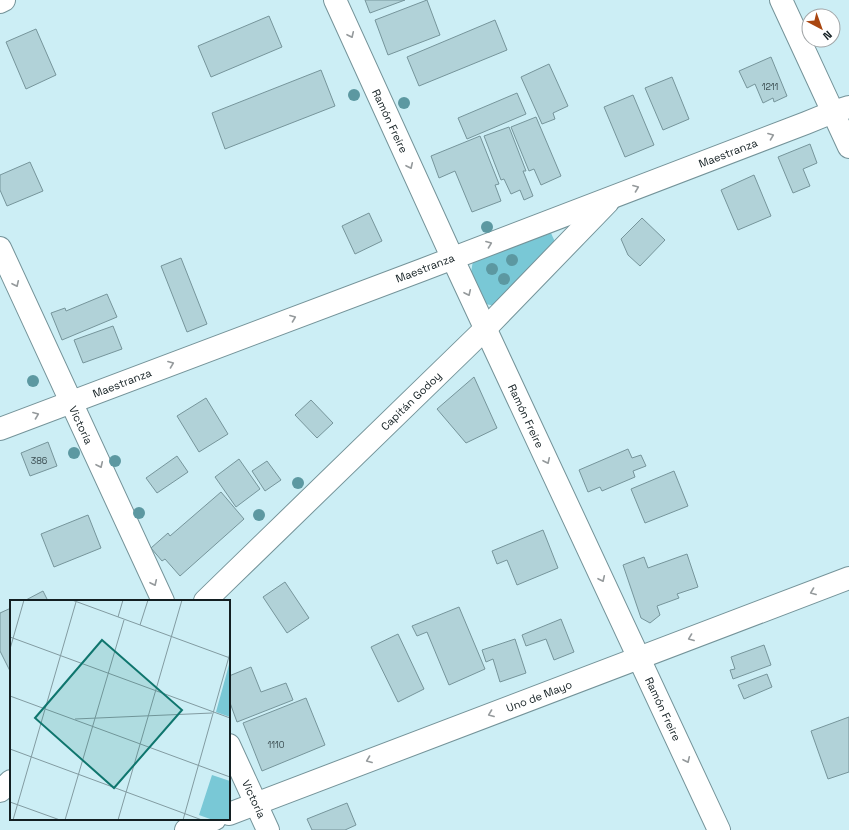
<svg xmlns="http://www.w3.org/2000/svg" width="849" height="830" font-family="'Space Grotesk',sans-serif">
	<rect width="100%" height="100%" fill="#cceef5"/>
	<path fill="#79c8d6" d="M551,233L555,242L496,306L485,304L471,272L473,261Z"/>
	<g fill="#b1d2d8" stroke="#76959b">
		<path d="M365,0H405L370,13Z"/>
		<path d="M427,0L440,35L388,55L375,20Z"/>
		<path d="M269,16L282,47L211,77L198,46Z"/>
		<path d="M495,20L507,50L419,86L407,57Z"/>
		<path d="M36,29L56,75L26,89L6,42Z"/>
		<path d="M771,57L787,96L774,102L773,98L763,103L755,84L747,88L739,71Z"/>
		<path d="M549,64L568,106L553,113L555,119L542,124L521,77Z"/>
		<path d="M321,70L335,106L225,149L212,113Z"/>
		<path d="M672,77L689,119L663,130L645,88Z"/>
		<path d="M517,93L526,114L467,139L458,118Z"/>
		<path d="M633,95L654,145L625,157L604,107Z"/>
		<path d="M536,117L561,176L541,185L534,169L529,171L511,127Z"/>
		<path d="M509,127L526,171H523L533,196L524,200L520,190L511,194L504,179L501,180L484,136Z"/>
		<path d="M480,136L499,184L495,185L501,201L472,212L455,171L439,178L431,156Z"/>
		<path d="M810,144L817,163L803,169L810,186L793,193L778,157Z"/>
		<path d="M30,162L43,191L7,206L0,190V175Z"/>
		<path d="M754,175L771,216L738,230L721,190Z"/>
		<path d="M369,213L382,241L355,254L342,226Z"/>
		<path d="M642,218L665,240L640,266L628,255L621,239Z"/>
		<path d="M181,258L207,324L187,332L161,266Z"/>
		<path d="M107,294L117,317L62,340L51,313L65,308L66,311Z"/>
		<path d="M113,326L122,349L83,363L74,340Z"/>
		<path d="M474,377L497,428L466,443L437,409Z"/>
		<path d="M206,398L228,434L199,452L177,416Z"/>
		<path d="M311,400L333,423L317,438L295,415Z"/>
		<path d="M48,442L57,466L30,476L21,453Z"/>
		<path d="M628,449L632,458L641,455L646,466L633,471L635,477L602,491L600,487L588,492L579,470Z"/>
		<path d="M177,456L188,472L157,493L146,478Z"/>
		<path d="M239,459L260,489L236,507L215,477Z"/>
		<path d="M267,461L281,480L265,491L252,471Z"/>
		<path d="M674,471L688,506L645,523L631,489Z"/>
		<path d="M221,492L244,519L180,576L165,559L162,561L151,548L168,533L170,536Z"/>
		<path d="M88,515L101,548L54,567L41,534Z"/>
		<path d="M543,530L558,568L517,585L507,560L497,564L492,551Z"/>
		<path d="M687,554L698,587L677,594L679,598L657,606L660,615L650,623L641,618L623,565L644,557L648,568Z"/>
		<path d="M285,582L309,618L287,633L263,597Z"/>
		<path d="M43,591L48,601H24Z"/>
		<path d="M459,607L485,669L449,685L427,632L417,636L412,626Z"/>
		<path d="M11,608V673L0,651V613Z"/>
		<path d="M561,619L574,652L554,660L546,639L526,646L522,635Z"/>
		<path d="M398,634L424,689L398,702L371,647Z"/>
		<path d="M515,639L526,673L500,682L493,659L486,662L482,650Z"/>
		<path d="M764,645L771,665L733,679L730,670L735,669L731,657Z"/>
		<path d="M251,667L261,692L286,683L293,700L237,722L229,700V676Z"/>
		<path d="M767,674L772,687L744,699L738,685Z"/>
		<path d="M306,698L325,745L262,771L243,723Z"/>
		<path d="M849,717V772L828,779L811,731Z"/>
		<path d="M347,803L356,825L345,830H312L307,819Z"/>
	</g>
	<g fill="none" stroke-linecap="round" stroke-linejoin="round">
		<g stroke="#749399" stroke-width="24">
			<g id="street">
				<path d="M781,0L849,147"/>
				<path d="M0,248L163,601"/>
				<path d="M0,429L422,270L806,123L833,112L849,107"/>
				<path d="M205,601L485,329L608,202"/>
				<path d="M229,745L268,830"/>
				<path d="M0,791L11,781"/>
			</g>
		</g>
		<g stroke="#749399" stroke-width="24">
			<g id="secondary">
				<path d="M335,0L452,257L719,830"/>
				<path d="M0,2L4,0"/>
				<path d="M229,814L849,578"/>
				<path d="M186,830L215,819"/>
			</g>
		</g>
		<use href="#street" stroke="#fff" stroke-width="22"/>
		<use href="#secondary" stroke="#fff" stroke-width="22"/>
	</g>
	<g fill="#5c98a1">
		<circle cx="354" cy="95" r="6"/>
		<circle cx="404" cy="103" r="6"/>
		<circle cx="487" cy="227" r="6"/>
		<circle cx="512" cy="260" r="6"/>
		<circle cx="492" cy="269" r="6"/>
		<circle cx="504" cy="279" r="6"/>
		<circle cx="33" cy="381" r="6"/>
		<circle cx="74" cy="453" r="6"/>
		<circle cx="115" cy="461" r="6"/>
		<circle cx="298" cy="483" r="6"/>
		<circle cx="139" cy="513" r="6"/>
		<circle cx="259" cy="515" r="6"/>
	</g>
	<defs><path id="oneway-chevron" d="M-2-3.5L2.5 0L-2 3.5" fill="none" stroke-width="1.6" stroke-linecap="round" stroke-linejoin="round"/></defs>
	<g stroke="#959a9c">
		<use href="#oneway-chevron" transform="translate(351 35) rotate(65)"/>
		<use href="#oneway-chevron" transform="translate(771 136) rotate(-21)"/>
		<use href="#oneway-chevron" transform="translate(410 166) rotate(65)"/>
		<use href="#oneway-chevron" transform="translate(636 188) rotate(-21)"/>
		<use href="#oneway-chevron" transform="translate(489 244) rotate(-21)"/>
		<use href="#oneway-chevron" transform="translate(16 284) rotate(65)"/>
		<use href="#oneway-chevron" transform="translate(468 293) rotate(65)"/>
		<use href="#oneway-chevron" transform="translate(293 318) rotate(-21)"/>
		<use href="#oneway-chevron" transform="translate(171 364) rotate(-21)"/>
		<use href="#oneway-chevron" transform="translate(36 415) rotate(-21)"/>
		<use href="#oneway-chevron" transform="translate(547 461) rotate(65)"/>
		<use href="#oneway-chevron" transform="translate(100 465) rotate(65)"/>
		<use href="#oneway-chevron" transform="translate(602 579) rotate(65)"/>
		<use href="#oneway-chevron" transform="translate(154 583) rotate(65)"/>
		<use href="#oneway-chevron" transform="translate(813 592) rotate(159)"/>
		<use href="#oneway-chevron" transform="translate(691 638) rotate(159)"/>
		<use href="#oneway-chevron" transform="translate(491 714) rotate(159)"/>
		<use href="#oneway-chevron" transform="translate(369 760) rotate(159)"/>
		<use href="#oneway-chevron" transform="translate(687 760) rotate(65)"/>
	</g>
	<g text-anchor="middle" stroke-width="3.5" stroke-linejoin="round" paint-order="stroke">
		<g font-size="9" fill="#3a4c50">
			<text x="770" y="90">1211</text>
			<text x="39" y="464">386</text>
			<text x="276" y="748">1110</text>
		</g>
		<g font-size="11" fill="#131f22" stroke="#fff">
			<text transform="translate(390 121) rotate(65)" y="4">Ramón Freire</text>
			<text transform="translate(728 153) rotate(-21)" y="4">Maestranza</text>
			<text transform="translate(425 268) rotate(-21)" y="4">Maestranza</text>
			<text transform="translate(122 383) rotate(-21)" y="4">Maestranza</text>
			<text transform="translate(411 401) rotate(-44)" y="4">Capitán Godoy</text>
			<text transform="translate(526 416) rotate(65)" y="4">Ramón Freire</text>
			<text transform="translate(81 425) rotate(65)" y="4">Victoria</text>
			<text transform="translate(539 696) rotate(-21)" y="4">Uno de Mayo</text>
			<text transform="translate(663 709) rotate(65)" y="4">Ramón Freire</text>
			<text transform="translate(254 799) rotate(65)" y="4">Victoria</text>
		</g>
	</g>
	<g transform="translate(10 600)">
		<rect width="220" height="220" fill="#cceef5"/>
		<path d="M220,61V117L206,112ZM202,175L220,181V220H203L189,215Z" fill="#79c8d6"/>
		<path fill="none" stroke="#829ba1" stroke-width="1" d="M62,0L220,58M108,17L113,0M130,25L138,0M0,37L220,118M0,49L14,0M0,96L220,177M65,119L202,113M0,149L192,220M0,202L50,220M3,220L66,2M55,220L114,20M108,220L172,0M173,220L220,53"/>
		<path fill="#0f766e" fill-opacity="0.15" stroke="#0f766e" stroke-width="2" d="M92,40L172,110L104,188L25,118Z"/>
		<rect width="220" height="220" fill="none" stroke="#131f22" stroke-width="2"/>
	</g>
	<g transform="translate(821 28) rotate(139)"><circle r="19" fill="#ffffff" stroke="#a1a5a7"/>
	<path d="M0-3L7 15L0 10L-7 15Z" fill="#a94610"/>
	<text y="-6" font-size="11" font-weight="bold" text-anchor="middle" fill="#131f22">N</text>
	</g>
</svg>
